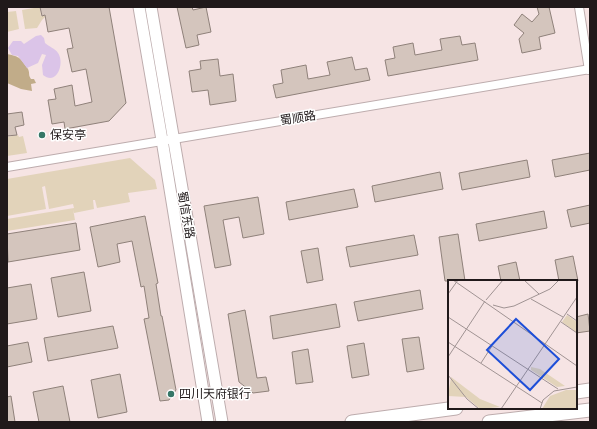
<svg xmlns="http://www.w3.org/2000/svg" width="597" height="429" font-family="Lato,'Noto Sans SC',sans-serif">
	<rect width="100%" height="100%" fill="#f6e4e4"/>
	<g fill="#e2d3ba">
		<path d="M40,7L41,16L47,15L42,20L37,28L25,29L22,10Z"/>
		<path d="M16,11L19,29L7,32V12Z"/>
		<path d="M18,135L19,137L23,136L27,153L7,156V137Z"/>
		<path d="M130,158L155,180L157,189L128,193L130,202L97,208L95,200H93L94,209L74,213L73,209L75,220L7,231V219L74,208L73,204L49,209L45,186L42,187L46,209L7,216V179Z"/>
	</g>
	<path fill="#c1ac89" d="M7,54C21,57 20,58 28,69C30,73 28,75 31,79H34L36,83L31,84L32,91L21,89L7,83Z"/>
	<path fill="#dbc4e8" d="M41,35L44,38L45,43C49,47 55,48 58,53C65,63 57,86 43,75L42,65L46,55L42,54L38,63L27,68L18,56L12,55L8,48L13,41H21L24,44L36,36Z"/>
	<g fill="#d4c5bd" stroke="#8f817a">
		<path d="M40,7H109L126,103L109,121L65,129L64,122L52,124L48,100L56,99L54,89L72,85L75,106L92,102L86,69L72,72L67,49L73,48L69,28L48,32L45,15L42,16Z"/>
		<path d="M177,7H192L193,10L206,7L211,32L197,35L199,45L186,48Z"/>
		<path d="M537,7H549L555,33L539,37L541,49L522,53L519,39L524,33L514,25L522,14L532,22L539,14Z"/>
		<path d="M460,36L462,45L475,43L478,60L388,76L385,60L395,58L393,47L413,43L415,55L442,50L440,39Z"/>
		<path d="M352,57L355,70L367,68L370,80L276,98L273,85L283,83L281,70L306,65L308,79L330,75L327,62Z"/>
		<path d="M218,59L220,76L233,74L236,101L210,105L208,90L192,92L189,71L201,69L200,61Z"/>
		<path d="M22,112L24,125L15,127L17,135L7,136V114Z"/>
		<path d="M590,153V170L555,177L552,160Z"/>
		<path d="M527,160L530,177L462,190L459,173Z"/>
		<path d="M440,172L443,189L375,202L372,186Z"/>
		<path d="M354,189L358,207L289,220L286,202Z"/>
		<path d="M258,197L264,234L243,238L239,217L223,220L231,265L215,268L204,206Z"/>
		<path d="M590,205V223L571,227L567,210Z"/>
		<path d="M544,211L547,228L479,241L476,224Z"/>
		<path d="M145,216L158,283L156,284L161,316H162L176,390L169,400L160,401L144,319L149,318L144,286L141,287L132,241L117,244L120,262L98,267L90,227Z"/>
		<path d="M76,223L80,250L8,262L7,234Z"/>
		<path d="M458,234L465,281H445L439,237Z"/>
		<path d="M414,235L418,255L350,267L346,247Z"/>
		<path d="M318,248L323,280L307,283L301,251Z"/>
		<path d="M573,256L578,281H559L555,260Z"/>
		<path d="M516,262L520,281H501L498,266Z"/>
		<path d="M84,272L91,311L58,317L51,278Z"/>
		<path d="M31,284L37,319L7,324V288Z"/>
		<path d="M420,290L423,309L358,321L354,302Z"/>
		<path d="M336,304L340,327L273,339L270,316Z"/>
		<path d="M245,310L257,378L266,377L269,391L253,393L239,382L228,314Z"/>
		<path d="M588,314L590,331L576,333V317Z"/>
		<path d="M113,326L118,348L48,361L44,338Z"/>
		<path d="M419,337L424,369L407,372L402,339Z"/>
		<path d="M28,342L32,362L7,367V346Z"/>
		<path d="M364,343L369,375L352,378L347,346Z"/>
		<path d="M308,349L313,382L296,384L292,352Z"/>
		<path d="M120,374L127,412L98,418L91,380Z"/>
		<path d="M63,386L70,422H39L33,392Z"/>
		<path d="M11,396L15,422H7V397Z"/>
	</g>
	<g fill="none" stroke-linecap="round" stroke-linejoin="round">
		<g stroke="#bdacad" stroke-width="10">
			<g id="minor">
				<path d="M579,7L589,70"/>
				<path d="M7,167L590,69"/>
			</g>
		</g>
		<g stroke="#bdacad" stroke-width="13">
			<g id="secondary">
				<path d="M139,7L162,140L208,422"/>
				<path d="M151,7L222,422"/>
			</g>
		</g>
		<g stroke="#bdacad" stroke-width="15">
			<g id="primary">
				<path d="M576,392L590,390"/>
				<path d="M352,422L456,408"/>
				<path d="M489,422L590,410"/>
			</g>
		</g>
		<use href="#minor" stroke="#fff" stroke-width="8"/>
		<use href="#secondary" stroke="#fff" stroke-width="11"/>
		<use href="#primary" stroke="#fff" stroke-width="13"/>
	</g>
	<g fill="#357767" stroke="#fff" stroke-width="1.5">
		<circle cx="42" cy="135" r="4"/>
		<circle cx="171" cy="394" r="4"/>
	</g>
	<g text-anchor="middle" stroke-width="3" stroke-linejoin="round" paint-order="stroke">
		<g font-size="12" fill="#20191a" stroke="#fff">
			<text transform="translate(298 118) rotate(-9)" y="4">蜀顺路</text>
			<text transform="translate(186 215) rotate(80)" y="4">蜀信东路</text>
		</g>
		<g font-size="12" fill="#20191a" stroke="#fff" text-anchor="start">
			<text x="50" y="139">保安亭</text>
			<text x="179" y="398">四川天府银行</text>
		</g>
	</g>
	<g transform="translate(448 280)">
		<rect width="129" height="129" fill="#f6e4e4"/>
		<path d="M119,35L129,42V53L114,42ZM83,87L92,89L117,106L109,107L83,90ZM3,97L32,119L52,127L32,129L18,117L0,116ZM118,110H129V129H94L102,116Z" fill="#e2d3ba"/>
		<path fill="none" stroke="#a09393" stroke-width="1" d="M5,0L129,86M76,0L91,14M0,14L10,0M83,19L115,37M38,20L55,0M45,25L56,28L66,26L102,9L111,0M119,34L129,41M0,37L110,109M113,42L129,53M0,62L94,123M0,77L37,21M33,83L44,66M0,95L19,119L31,129M53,129L129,17M92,129L95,120L106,111L129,107"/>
		<path fill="#1d4ed8" fill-opacity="0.15" stroke="#1d4ed8" stroke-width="2" d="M68,39L111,79L82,110L39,70Z"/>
		<rect width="129" height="129" fill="none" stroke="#20191a" stroke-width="2"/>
	</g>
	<rect width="597" height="429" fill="none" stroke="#20191a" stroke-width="16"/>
</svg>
